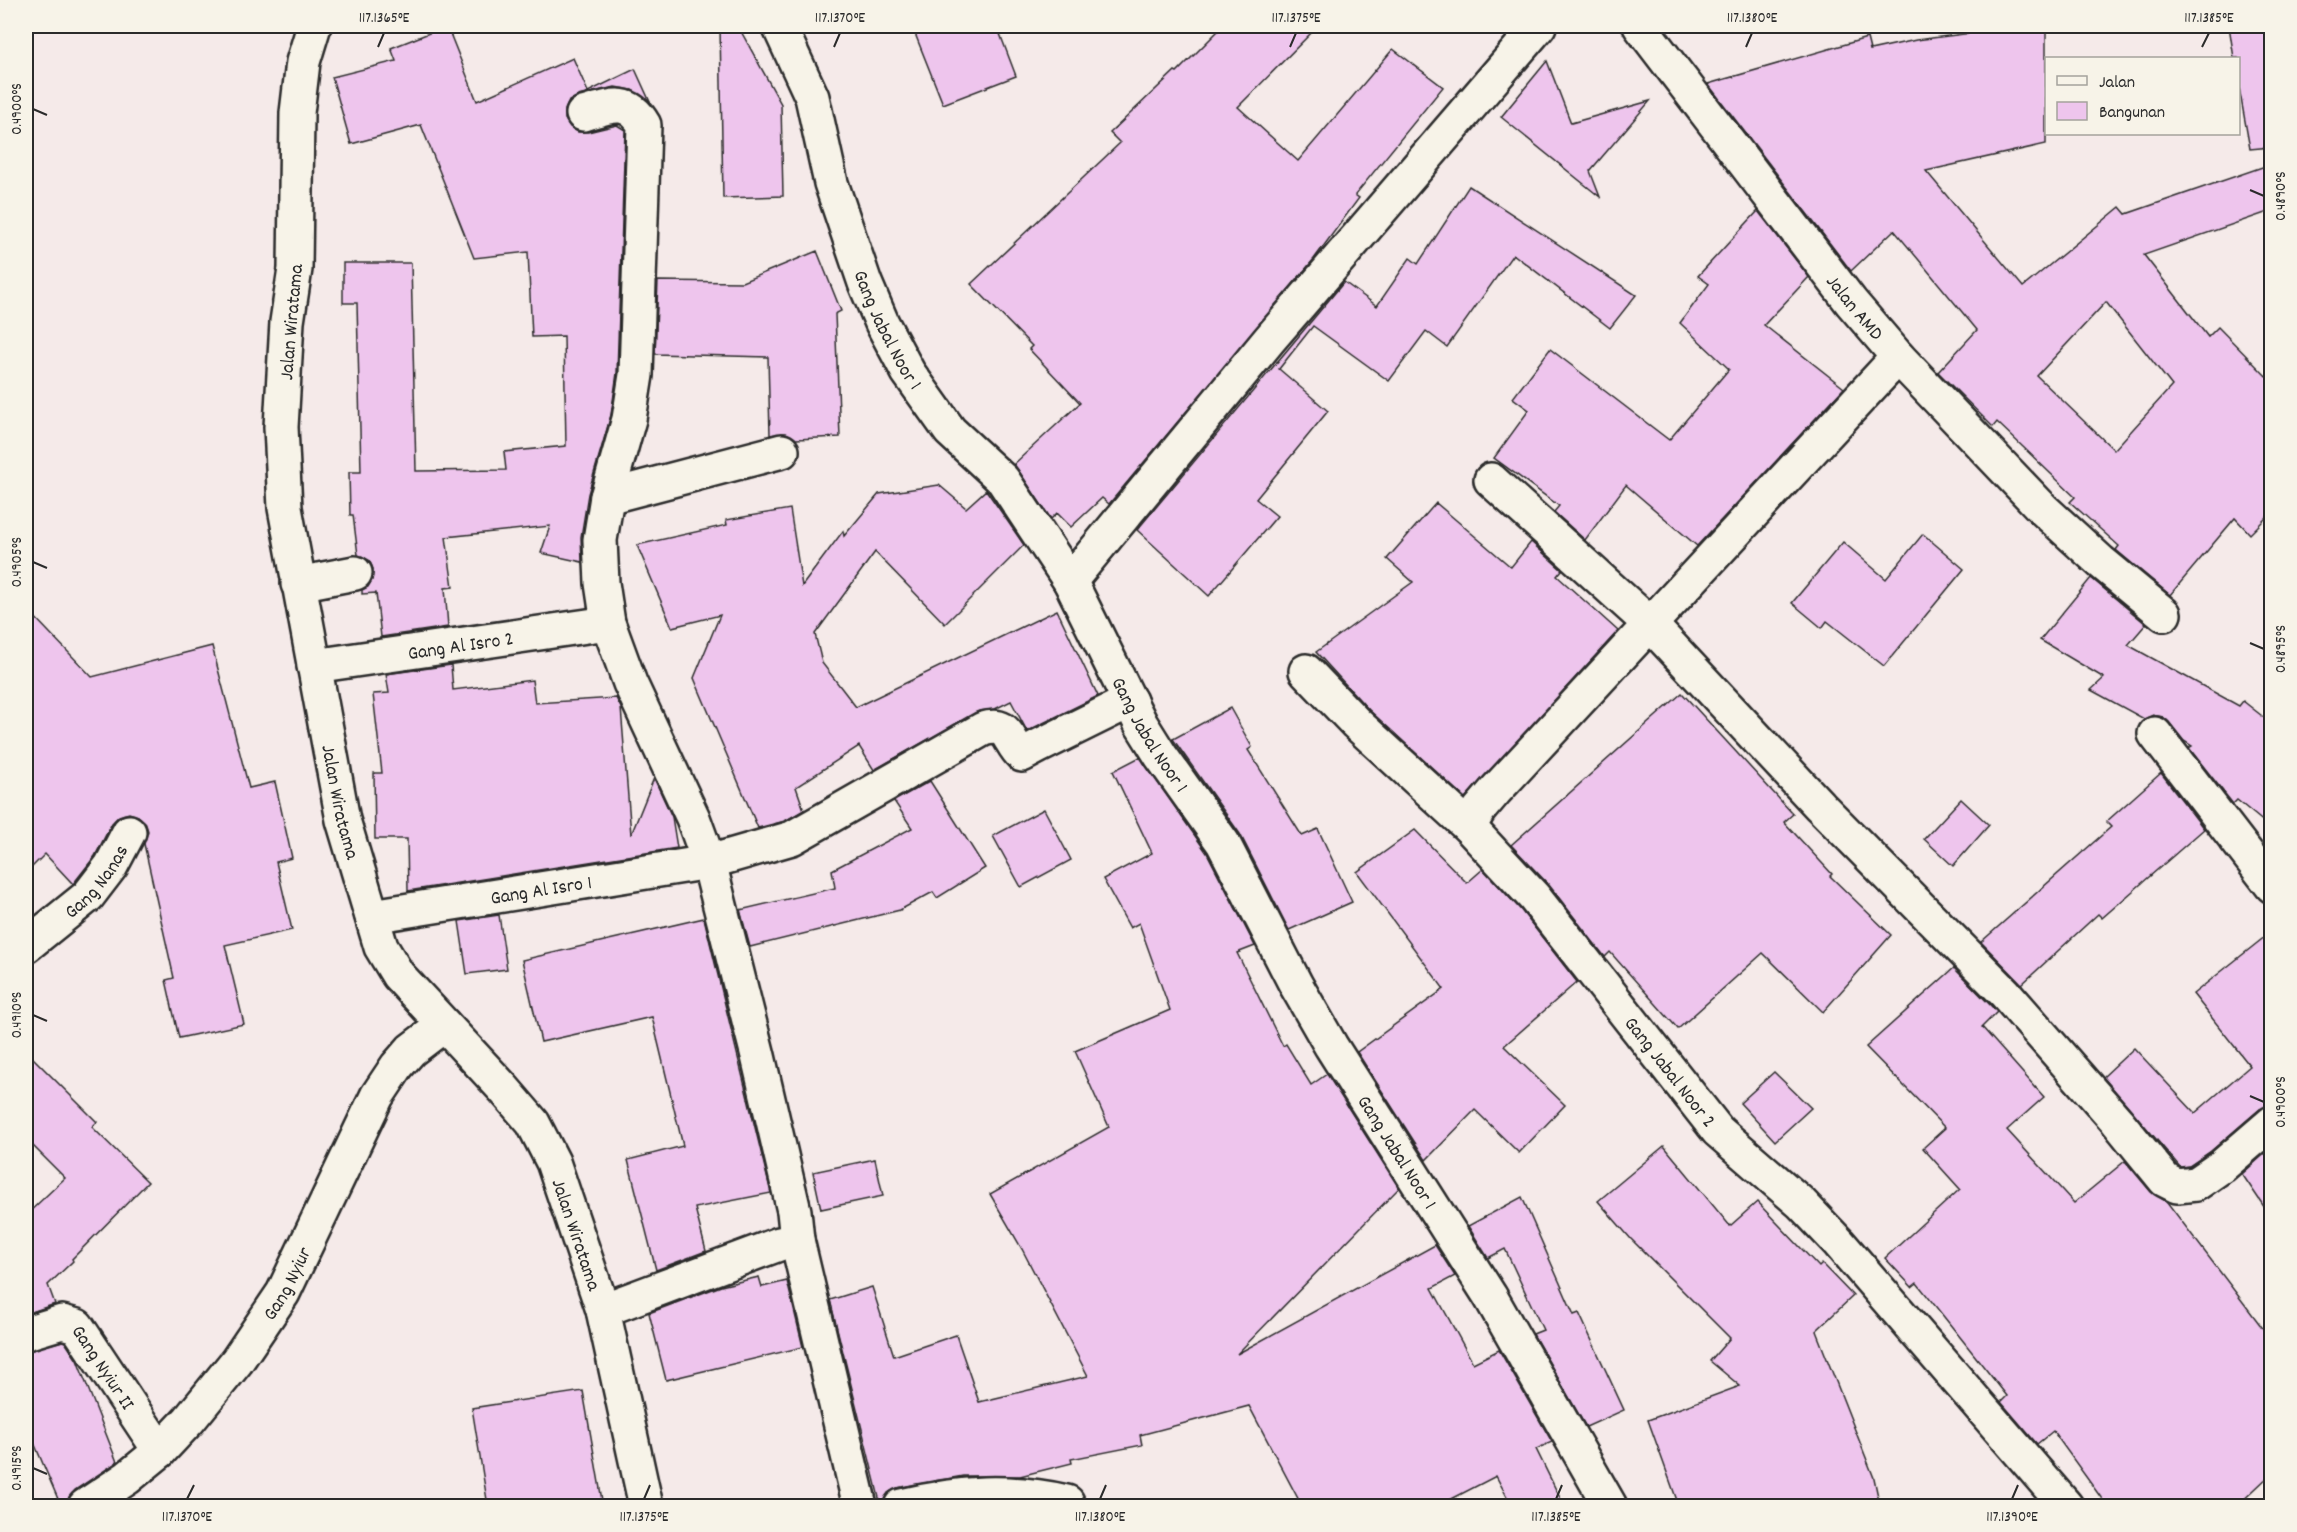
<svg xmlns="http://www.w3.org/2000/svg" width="2297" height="1532" font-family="Dekko,sans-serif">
	<rect width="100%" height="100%" fill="#f5eae9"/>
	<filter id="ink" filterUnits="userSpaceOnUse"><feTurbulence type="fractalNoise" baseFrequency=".0167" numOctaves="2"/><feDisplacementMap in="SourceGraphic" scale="12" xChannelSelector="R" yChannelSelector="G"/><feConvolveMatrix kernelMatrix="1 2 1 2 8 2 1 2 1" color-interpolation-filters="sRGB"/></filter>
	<g filter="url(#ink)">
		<g fill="#eec5ed" stroke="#2b2b2b" stroke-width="1.5" fill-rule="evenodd">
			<path d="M447,26L477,101L573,58L588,92L635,69L650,102L632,90L615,87L578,96L569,101L565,110V119L570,127L578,132H588L617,125L625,130L617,373L611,415L588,494L581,537L582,562L541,553L550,526L446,537L453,587L445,588L448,627L381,637L376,593L362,594V590L368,587L372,580L373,569L369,560L358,555L353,515H350L349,472H361L357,303H343V263H411L416,471L506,470L504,452L566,446L564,336L532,337L528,252L474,258L421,125L351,144L332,77L396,61L391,48Z"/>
			<path d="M720,26H738L781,104L783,196L723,198Z"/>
			<path d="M912,26H997L1016,76L943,104Z"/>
			<path d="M1223,26H1318L1238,107L1298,161L1393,49L1443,87L1355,195L1359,198L1314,259L1109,504L1102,498L1071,527L1057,513L1051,519L1014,464L1080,403L1029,349L1032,346L971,284L1120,143L1110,133L1175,71L1177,72Z"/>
			<path d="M2028,26H2046V144L1926,171L2023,287L2120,207L2126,214L2271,164V211L2144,255L2208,337L2218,327L2271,381V513L2250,534L2235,518L2170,595L2116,550L2119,546L2070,502L2075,497L1997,422L1993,427L1938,372L1977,330L1894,230L1851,271L1708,84L1867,38L1870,50L1916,40ZM2106,302L2172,386L2114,450L2037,376Z"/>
			<path d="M2229,26H2271V147L2250,149L2238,82V58H2234Z"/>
			<path d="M1547,61L1571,123L1650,101L1590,171L1600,197L1501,117Z"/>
			<path d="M1469,186L1636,295L1610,328L1513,254L1447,347L1426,331L1389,381L1313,326L1279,369L1328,411L1256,499L1277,516L1209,596L1137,530L1344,282L1377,306L1410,258L1418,264Z"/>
			<path d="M1758,211L1809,277L1764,325L1844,388L1697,546L1626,485L1585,540L1554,512L1559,506L1494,458L1529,410L1513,398L1550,349L1669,440L1729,369L1680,323L1709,284L1698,276Z"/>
			<path d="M817,251L841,311L835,314L840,437L796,439L786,433L770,435L768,357L655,354L658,281L742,282Z"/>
			<path d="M939,485L966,508L986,490L1024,545L945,624L875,552L815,634L822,663L856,707L1057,610L1098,696L1027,731L1011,701L995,709L979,711L874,770L859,746L796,787L804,810L785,821L758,828L694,678L720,615L672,627L637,545L727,525L726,520L790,509L802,586L843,531L844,536L879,494Z"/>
			<path d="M1436,503L1511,567L1531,542L1562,570L1557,576L1618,631L1465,798L1369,710L1316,652L1413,582L1387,559Z"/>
			<path d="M1923,534L1964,569L1884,666L1827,621L1822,628L1792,603L1843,542L1886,579Z"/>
			<path d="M2091,578L2146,624L2128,645L2239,706L2243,701L2271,723V828L2237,800L2233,804L2189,748L2192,746L2184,741L2169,722L2163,717L2153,715L2144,719L2091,690L2104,678L2040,640Z"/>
			<path d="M26,608L92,677L212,646L249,788L275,782L292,858L276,862L292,930L225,945L244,1024L179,1038L166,980L174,978L144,844L148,831L145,822L138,816L129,813L119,816L112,823L95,856L73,884L45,854L26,873Z"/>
			<path d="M451,665L453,690L532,680L535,703L616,698L621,708L631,835L654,778L672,817L677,848L408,891L407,839H375L374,773H382L373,694L389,693L386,674Z"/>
			<path d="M1682,693L1793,814L1784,822L1832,874L1830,876L1891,935L1823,1012L1763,953L1678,1029L1610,952L1605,957L1549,885L1511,845Z"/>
			<path d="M1230,708L1252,747L1248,750L1302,836L1318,829L1352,902L1289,930L1240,834L1173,739Z"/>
			<path d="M1140,757L1207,853L1255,946L1237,953L1283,1046L1286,1044L1311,1085L1327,1074L1399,1188L1237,1354L1435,1245L1455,1276L1432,1288L1473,1363L1499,1350L1552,1442L1536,1449L1564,1506H1512L1496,1476L1438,1506H1302L1249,1406L1140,1435L1142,1445L1071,1459L1072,1463L1020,1476H963L897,1488L888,1493L883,1505L881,1506L830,1300L872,1287L894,1356L956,1335L979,1402L1088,1376L1022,1249L990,1194L1109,1127L1075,1051L1170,1010L1139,923L1130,928L1103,879L1152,853L1113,771Z"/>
			<path d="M2161,773L2204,829L2102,918L2098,914L2022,984L1981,942L2111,827L2106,822Z"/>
			<path d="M930,781L985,868L937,898L933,892L900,910L750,947L740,910L835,888L832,870L912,828L894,801Z"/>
			<path d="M1961,799L1989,825L1953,866L1924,839Z"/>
			<path d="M1044,809L1071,860L1021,887L993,836Z"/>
			<path d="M1415,830L1467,883L1483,869L1520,909L1577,982L1504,1046L1565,1105L1519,1153L1475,1110L1426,1160L1357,1052L1444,989L1357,872Z"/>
			<path d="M499,915L507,969L467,974L459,921Z"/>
			<path d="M704,918L771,1193L695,1208L706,1251L656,1270L628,1160L683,1146L652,1017L541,1042L522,960Z"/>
			<path d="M2271,932V1105L2260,1109L2211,1151L2189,1166L2180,1167L2103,1077L2134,1048L2195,1113L2250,1066L2193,994Z"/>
			<path d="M1954,968L1997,1012L1982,1027L2044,1097L2007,1130L2074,1203L2125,1161L2151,1192L2167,1202L2271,1339V1474L2237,1506H2107L2053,1431L2037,1444L2001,1402L2007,1396L1917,1283L1912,1287L1885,1258L1960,1189L1923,1148L1945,1128L1866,1047Z"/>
			<path d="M26,1051L97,1122L92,1127L148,1182L72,1259L73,1261L48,1285L55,1304L26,1314V1215L65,1178L26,1139Z"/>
			<path d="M1774,1072L1811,1108L1775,1141L1740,1103Z"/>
			<path d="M1664,1146L1730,1226L1757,1202L1819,1267L1822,1264L1853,1296L1816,1331L1874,1478L1880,1506H1679L1648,1420L1740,1386L1710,1361L1730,1338L1631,1239L1598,1201Z"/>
			<path d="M2271,1148V1217L2242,1174Z"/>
			<path d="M875,1159L883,1196L821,1209L813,1172Z"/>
			<path d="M1522,1197L1574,1315L1579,1313L1624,1410L1586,1427L1533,1334L1543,1330L1505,1249L1488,1258L1468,1226Z"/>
			<path d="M759,1277L762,1287L787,1281L803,1347L666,1380L649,1313L721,1286Z"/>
			<path d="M62,1341L65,1342L77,1360L117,1462L75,1490L69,1497L66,1506H61L26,1424V1351Z"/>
			<path d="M583,1391L603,1506H488L472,1408Z"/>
		</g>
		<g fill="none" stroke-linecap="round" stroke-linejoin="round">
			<g stroke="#2b2b2b" stroke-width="38">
				<g id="minor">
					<path id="s1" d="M314,26L303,62L297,113L295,269L287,322L281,427L285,508L343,820L381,947L398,975L503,1088L533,1123L553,1162L603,1310L646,1506"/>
					<path id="s2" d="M779,26L812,97L831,183L865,283L882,323L908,372L950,431L1003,480L1070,581L1141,724L1161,756L1223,843L1296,985L1331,1046L1490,1296L1610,1506"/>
					<path id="s3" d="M1640,26L1851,302L1898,357L2043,509L2101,562L2164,614"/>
					<path d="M583,114C609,107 628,96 644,125L636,375L629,419L607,497L600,540L602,583L608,623L630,683L693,818L709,862L758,1056L794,1211L797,1240L779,1244L603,1310"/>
					<path id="s4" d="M1898,357L1496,790L1479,810L1469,827L1534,897L1718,1131L1801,1203L1839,1243L2066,1506"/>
					<path d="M1491,480L1650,624L1820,806L2005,993L2117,1121L2165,1180L2177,1186L2196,1184L2222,1166L2272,1123"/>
					<path d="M607,497L782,451"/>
					<path d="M1070,581L1269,340L1539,26"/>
					<path d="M298,584L355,573"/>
					<path id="s5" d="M314,666L608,623"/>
					<path d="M1306,671L1356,723L1469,827"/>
					<path d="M2155,734L2272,886"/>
					<path id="s6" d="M372,916L709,862L792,838L983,729C1010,721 1007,741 1022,755L1039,746L1130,701"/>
					<path id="s7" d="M26,946L88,896L111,866L129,832"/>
					<path d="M797,1240L860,1506"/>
					<path id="s8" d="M26,1333L62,1322L77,1326L160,1451"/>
					<path id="s9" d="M85,1506L127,1478L160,1451L189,1420L237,1361L283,1293L377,1096L397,1066L411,1050L444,1025"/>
					<path d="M901,1506C959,1492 1009,1489 1067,1502"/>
				</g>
			</g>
			<use href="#minor" stroke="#f7f3e8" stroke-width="33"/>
		</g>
	</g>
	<path fill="none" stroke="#2b2b2b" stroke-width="2" d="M378,47L384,33M834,47L840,33M1290,47L1296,33M1746,47L1752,33M2202,47L2209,33M33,109L47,115M2250,190L2264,196M33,562L47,568M2250,643L2264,649M33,1015L47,1021M2250,1096L2264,1102M33,1468L47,1474M187,1499L194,1485M644,1499L650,1485M1100,1499L1106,1485M1556,1499L1562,1485M2012,1499L2018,1485"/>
	<g text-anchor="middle" stroke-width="5" stroke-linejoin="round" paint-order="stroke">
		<g font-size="20" fill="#2b2b2b" stroke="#f7f3e8">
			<text dy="7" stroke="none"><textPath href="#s3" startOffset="354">Jalan AMD</textPath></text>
			<text transform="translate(290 322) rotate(-85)" y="7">Jalan Wiratama</text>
			<text dy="7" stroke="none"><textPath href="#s2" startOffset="324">Gang Jabal Noor 1</textPath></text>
			<text dy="7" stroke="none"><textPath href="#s5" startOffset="148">Gang Al Isro 2</textPath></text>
			<text dy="7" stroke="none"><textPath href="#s2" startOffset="810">Gang Jabal Noor 1</textPath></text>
			<text dy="7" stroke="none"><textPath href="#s1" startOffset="784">Jalan Wiratama</textPath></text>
			<text dy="7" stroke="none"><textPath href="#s7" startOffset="96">Gang Nanas</textPath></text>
			<text dy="7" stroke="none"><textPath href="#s6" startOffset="171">Gang Al Isro 1</textPath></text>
			<text dy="7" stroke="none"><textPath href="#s4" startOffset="954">Gang Jabal Noor 2</textPath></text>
			<text dy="7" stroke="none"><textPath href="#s2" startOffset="1296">Gang Jabal Noor 1</textPath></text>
			<text dy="7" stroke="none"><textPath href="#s1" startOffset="1288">Jalan Wiratama</textPath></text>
			<text dy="7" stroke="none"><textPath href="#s9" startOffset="304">Gang Nyiur</textPath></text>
			<text dy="7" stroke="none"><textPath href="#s8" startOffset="102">Gang Nyiur II</textPath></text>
		</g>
	</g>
	<rect width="2297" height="1532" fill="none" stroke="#f7f3e8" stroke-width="66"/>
	<rect x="2045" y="57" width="195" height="78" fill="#f7f3e8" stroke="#a5a39c" stroke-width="1.5"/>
	<rect x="2057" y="76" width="30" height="9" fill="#f7f3e8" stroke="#a5a39c" stroke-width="1.5"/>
	<text x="2099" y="87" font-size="18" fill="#2b2b2b">Jalan</text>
	<rect x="2057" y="102" width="30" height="18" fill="#eec5ed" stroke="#a5a39c" stroke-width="1.5"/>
	<text x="2099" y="117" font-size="18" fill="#2b2b2b">Bangunan</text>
	<rect x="33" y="33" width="2231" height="1466" fill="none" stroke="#2b2b2b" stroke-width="2"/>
	<g font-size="15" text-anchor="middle" fill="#2b2b2b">
		<text x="384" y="22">117.1365°E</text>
		<text x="840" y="22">117.1370°E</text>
		<text x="1296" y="22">117.1375°E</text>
		<text x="1752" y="22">117.1380°E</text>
		<text x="2209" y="22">117.1385°E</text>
		<text transform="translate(16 109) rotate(-90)" y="5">0.4900°S</text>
		<text transform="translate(2280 196) rotate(-90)" y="5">0.4890°S</text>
		<text transform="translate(16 562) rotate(-90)" y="5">0.4905°S</text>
		<text transform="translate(2280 649) rotate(-90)" y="5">0.4895°S</text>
		<text transform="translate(16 1015) rotate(-90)" y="5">0.4910°S</text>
		<text transform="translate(2280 1102) rotate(-90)" y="5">0.4900°S</text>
		<text transform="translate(16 1468) rotate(-90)" y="5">0.4915°S</text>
		<text x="187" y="1521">117.1370°E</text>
		<text x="644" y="1521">117.1375°E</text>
		<text x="1100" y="1521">117.1380°E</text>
		<text x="1556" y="1521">117.1385°E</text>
		<text x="2012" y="1521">117.1390°E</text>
	</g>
</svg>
